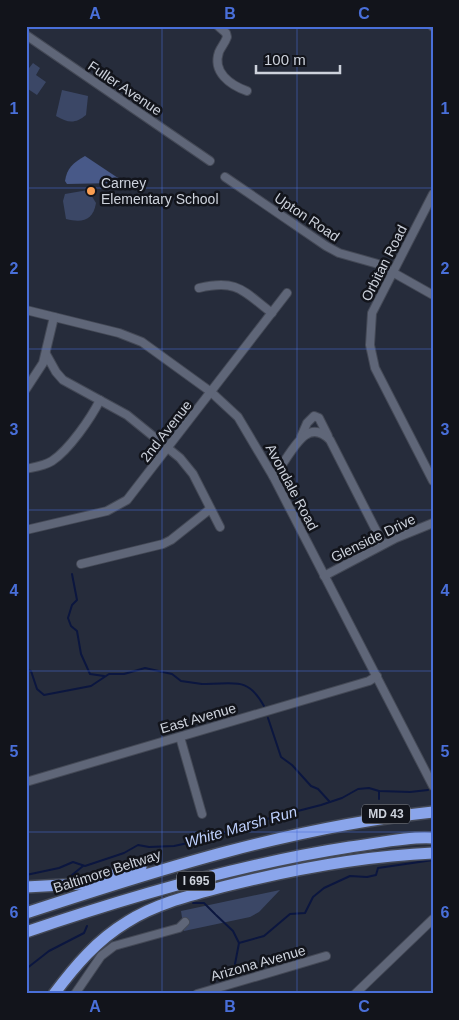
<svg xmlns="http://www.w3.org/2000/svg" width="459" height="1020" font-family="Arial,sans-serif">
	<rect width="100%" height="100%" fill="#262c3b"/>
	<g fill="#3b4766">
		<path d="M33,63L40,68L36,75L46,82L37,95L28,89L26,91V72Z"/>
		<path d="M62,90L88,96L86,115C75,124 68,123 56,116Z"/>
		<path d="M88,190L96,203C93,221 82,223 66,219L63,201L65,194Z"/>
		<path d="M280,890L259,912L250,917L184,931L181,911Z"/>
	</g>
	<path fill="#485988" d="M85,156L118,178V180L116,183L67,184L65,181C67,168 73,163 85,156Z"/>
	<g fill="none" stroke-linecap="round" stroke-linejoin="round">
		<g stroke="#0b163f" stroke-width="2">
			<path d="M72,574L77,600L72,605L68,618L71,626L77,631L81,654L90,674L104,676"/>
			<path d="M26,670L31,671L37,689L44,695L91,686L109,674H124L145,668L172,674L181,681L202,684"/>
			<path d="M202,684C233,685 247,675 264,706"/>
			<path d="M268,718L281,757L292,765L311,786L318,789L329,801"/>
			<path d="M379,799V791"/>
			<path d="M26,875L59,868L73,862L85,866L124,853L138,845L149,847L174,846L207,839L255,822L321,805L342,798L358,789L369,788L379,791L410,792L428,790"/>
			<path d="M72,875L83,866"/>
			<path d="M193,903H204L215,914"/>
			<path d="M216,915L233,931L239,943"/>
			<path d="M239,943L264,936L290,914L305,913L313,897L324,888L350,876L367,877L376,875L378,868L433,860"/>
			<path d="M235,964L239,943"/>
			<path d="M26,969L49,951L84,933L87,926"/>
		</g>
		<g stroke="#444956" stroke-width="10">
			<g id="minor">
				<path d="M218,26L226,33L227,37C225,43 221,47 219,52C212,72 230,85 247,91"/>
				<path d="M432,26L433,27"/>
				<path d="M26,35L210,161"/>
				<path d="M225,177L326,246L339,253L378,264L433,295"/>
				<path d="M433,194L372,313L370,345L375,368L433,481"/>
				<path d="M199,288C238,279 243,291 272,313"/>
				<path d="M26,310L119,333L142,342L211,392L238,417L273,476L433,786"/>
				<path d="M46,354L56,372L63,380L127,415L180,458L193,474L220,527"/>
				<path d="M26,389L43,363L54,317"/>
				<path d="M301,437L307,423L314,416L319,418L328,436"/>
				<path d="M26,469C35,467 44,466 52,461C69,450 91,418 100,400"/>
				<path d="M273,476C289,461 304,413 330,440L383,544"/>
				<path d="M26,530L107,511L127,500L287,293"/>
				<path d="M81,564L163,544L171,540L210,509"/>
				<path d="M324,576L396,538L433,523"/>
				<path d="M180,737L202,814"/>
				<path d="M26,782L369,681L377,676"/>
				<path d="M75,994L101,956L114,946L179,928L185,922"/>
				<path d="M197,994L326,956"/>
				<path d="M355,994L433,919"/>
			</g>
		</g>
		<g stroke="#444956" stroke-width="14">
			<g id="highway">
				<path d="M26,887L81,884L141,867"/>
				<path d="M26,913C160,869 292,827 433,812"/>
				<path d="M26,932C131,896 240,864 350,847C375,844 408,836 433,838"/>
				<path d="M54,994C75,966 97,940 127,922C157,903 192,895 226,886C294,869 363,856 433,853"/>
			</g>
		</g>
		<use href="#minor" stroke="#5f6678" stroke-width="8"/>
		<use href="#highway" stroke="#8aa5eb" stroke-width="11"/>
	</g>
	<path fill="none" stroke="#496fd9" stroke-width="1" stroke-opacity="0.55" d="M162,26V994M297,26V994M26,188H433M26,349H433M26,510H433M26,671H433M26,832H433"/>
	<circle fill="#fb9e51" stroke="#12141b" stroke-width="2" cx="91" cy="191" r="5"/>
	<g text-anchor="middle" stroke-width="5" stroke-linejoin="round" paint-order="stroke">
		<g fill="#12141b" stroke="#9599a2" stroke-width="1">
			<rect x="362" y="804.5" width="48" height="19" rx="4"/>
			<rect x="177" y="871.5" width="38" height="19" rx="4"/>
		</g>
		<g font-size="12" font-weight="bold" fill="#cdd2dc">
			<text x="386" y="818">MD 43</text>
			<text x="196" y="885">I 695</text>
		</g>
		<g font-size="14" fill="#cdd2dc" stroke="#12141b">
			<text transform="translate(125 88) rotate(34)" y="5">Fuller Avenue</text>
			<text transform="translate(307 217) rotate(34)" y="5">Upton Road</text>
			<text transform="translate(384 263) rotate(-63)" y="5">Orbitan Road</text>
			<text transform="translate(166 431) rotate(-52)" y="5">2nd Avenue</text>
			<text transform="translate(292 487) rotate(62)" y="5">Avondale Road</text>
			<text transform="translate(373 538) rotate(-26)" y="5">Glenside Drive</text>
			<text transform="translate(198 718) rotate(-16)" y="5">East Avenue</text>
			<text transform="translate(107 871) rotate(-18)" y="5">Baltimore Beltway</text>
			<text transform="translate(258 963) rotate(-16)" y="5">Arizona Avenue</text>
		</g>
		<g font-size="14" fill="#cdd2dc" stroke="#12141b" text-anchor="start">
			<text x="101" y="188">Carney<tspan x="101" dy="16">Elementary School</tspan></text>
		</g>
		<g font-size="15" font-style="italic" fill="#bfd1fe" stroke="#12141b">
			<text transform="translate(241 827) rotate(-16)" y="5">White Marsh Run</text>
		</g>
	</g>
	<rect width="459" height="1020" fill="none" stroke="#12141b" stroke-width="55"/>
	<path d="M256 65v8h84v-8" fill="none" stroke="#cdd2dc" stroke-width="2.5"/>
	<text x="264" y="65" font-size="15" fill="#cdd2dc" stroke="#12141b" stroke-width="4" paint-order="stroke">100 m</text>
	<rect x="28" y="28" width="404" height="964" fill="none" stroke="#496fd9" stroke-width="2"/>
	<g font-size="16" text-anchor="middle" font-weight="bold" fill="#496fd9">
		<text x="95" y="19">A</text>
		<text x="230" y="19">B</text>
		<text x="364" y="19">C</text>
		<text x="14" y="114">1</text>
		<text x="445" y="114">1</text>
		<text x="14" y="274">2</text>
		<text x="445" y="274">2</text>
		<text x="14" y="435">3</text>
		<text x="445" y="435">3</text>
		<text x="14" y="596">4</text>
		<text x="445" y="596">4</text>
		<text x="14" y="757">5</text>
		<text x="445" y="757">5</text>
		<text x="14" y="918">6</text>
		<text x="445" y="918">6</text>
		<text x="95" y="1012">A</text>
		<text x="230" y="1012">B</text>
		<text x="364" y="1012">C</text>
	</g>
</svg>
